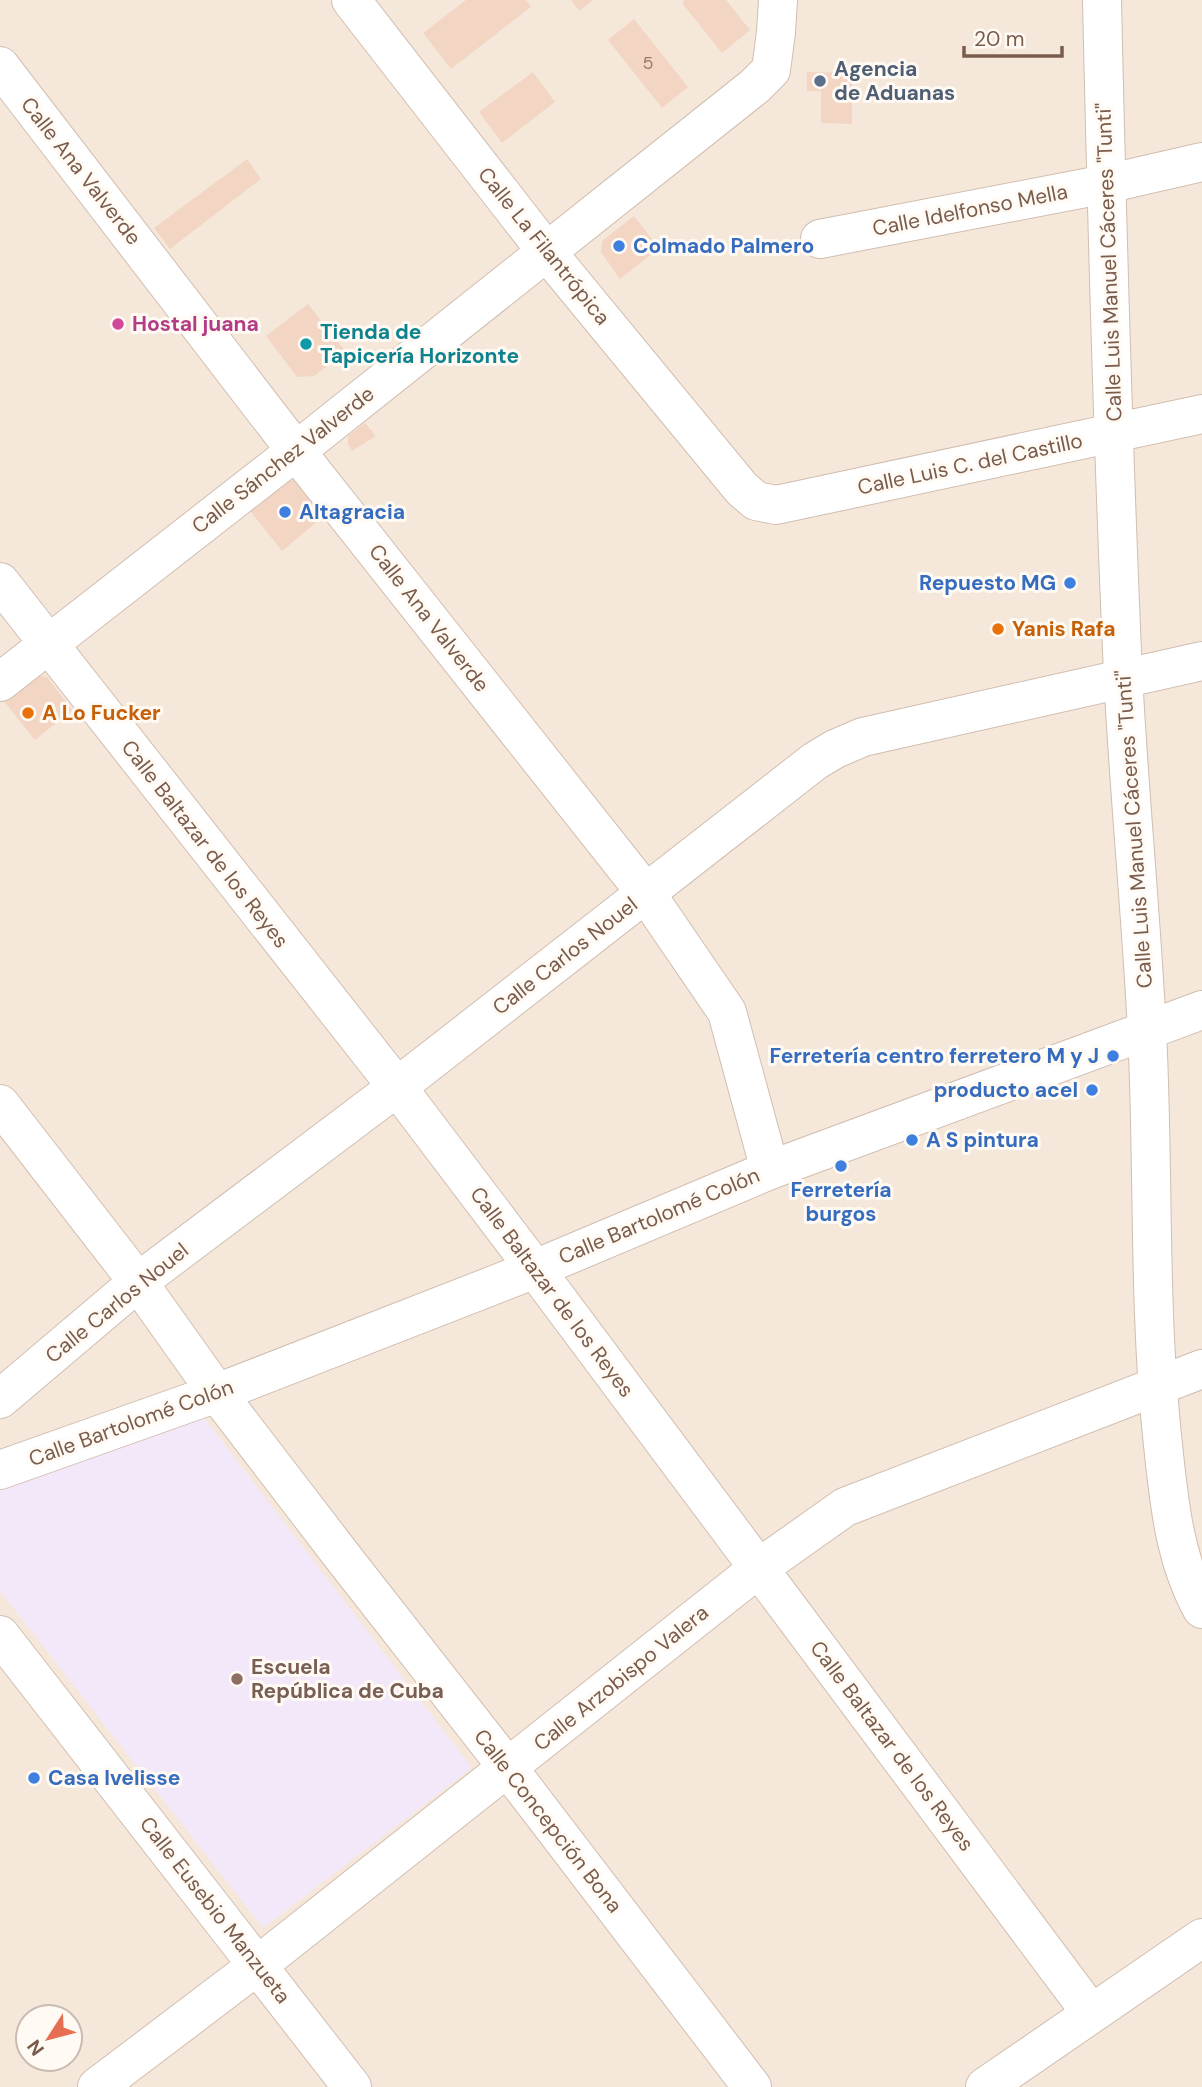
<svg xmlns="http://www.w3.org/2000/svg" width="1202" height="2087" font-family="'DM Sans',sans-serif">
	<rect width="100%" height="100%" fill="#fdf6ec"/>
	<path fill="#f5e8da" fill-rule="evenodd" d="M0,0H1202V2087H0ZM28,2017H70V2059H28Z"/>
	<path fill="#f3e8fa" d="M192,1402L472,1768L263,1928L0,1591V1470Z"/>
	<g fill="#f3d5c3">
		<path d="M466,0H526L531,7L451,69L423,33Z"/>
		<path d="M571,0H593L579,11Z"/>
		<path d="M685,0H726L750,30L722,53L682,3Z"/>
		<path d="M634,19L688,87L662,108L608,40Z"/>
		<path d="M533,72L555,102L502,143L479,112Z"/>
		<path d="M807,72L852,73V124L821,123V91H807Z"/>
		<path d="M247,159L261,179L170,249L154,228Z"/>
		<path d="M634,216L659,248L620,279L601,252L602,241Z"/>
		<path d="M308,304L346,352L314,376L297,377L266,336Z"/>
		<path d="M365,423L376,436L352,451L348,444V436Z"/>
		<path d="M284,478L295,480L324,516L282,551L247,507Z"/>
		<path d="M36,675L47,677L72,710L35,740L3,700Z"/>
	</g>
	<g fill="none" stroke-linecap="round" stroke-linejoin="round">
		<g stroke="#d1beb0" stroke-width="40">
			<g id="minor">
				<path d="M351,0L546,251L742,489L756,501L776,505L1202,414"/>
				<path d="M1102,0C1107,225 1113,450 1123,674C1129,793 1141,912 1147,1031C1154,1169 1148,1307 1163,1445C1169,1501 1174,1558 1202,1609"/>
				<path d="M0,66L296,451L645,892L727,1012L770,1170"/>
				<path d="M820,239L1106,184L1202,162"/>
				<path d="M0,582L397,1087L535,1269L1091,2013"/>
				<path d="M0,682L296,451L755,86L771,70L776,32L778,0"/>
				<path d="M0,1104L138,1282L217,1393L342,1556L508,1768L752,2087"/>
				<path d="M0,1399L138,1282L397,1087L815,761L835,749L863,737L1202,661"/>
				<path d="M0,1470L217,1393L535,1269L770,1170L1202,1010"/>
				<path d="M0,1635L352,2087"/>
				<path d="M97,2087L258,1965L759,1568L845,1507L1202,1369"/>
				<path d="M985,2087L1202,1938"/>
			</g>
		</g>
		<use href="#minor" stroke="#fff" stroke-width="38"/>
	</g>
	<circle fill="#5c6f8a" stroke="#fffaf3" stroke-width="2.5" cx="820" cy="81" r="7"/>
	<g fill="#3f7fe0" stroke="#fffaf3" stroke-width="2.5">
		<circle cx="619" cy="246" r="7"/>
		<circle cx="285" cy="512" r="7"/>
		<circle cx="1070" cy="583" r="7"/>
		<circle cx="1113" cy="1056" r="7"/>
		<circle cx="1092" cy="1090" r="7"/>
		<circle cx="912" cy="1140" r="7"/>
		<circle cx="841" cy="1166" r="7"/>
		<circle cx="34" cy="1778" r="7"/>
	</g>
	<circle fill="#d1479c" stroke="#fffaf3" stroke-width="2.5" cx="118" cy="324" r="7"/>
	<circle fill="#0f9aa8" stroke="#fffaf3" stroke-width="2.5" cx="306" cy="344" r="7"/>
	<g fill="#e8710a" stroke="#fffaf3" stroke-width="2.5">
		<circle cx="998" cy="629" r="7"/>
		<circle cx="28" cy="713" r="7"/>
	</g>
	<circle fill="#8d6e63" stroke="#fffaf3" stroke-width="2.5" cx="237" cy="1679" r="7"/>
	<g text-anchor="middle" stroke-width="6" stroke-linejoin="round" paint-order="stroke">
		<g font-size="18" fill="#987a6a">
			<text x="648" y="69">5</text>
		</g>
		<g font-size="21" font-weight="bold" fill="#4e5e75" stroke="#fffaf3" text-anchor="start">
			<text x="834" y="76">Agencia<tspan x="834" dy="24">de Aduanas</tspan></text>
		</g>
		<g font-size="21" fill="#7a5c4d" stroke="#fffaf3">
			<text transform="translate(81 171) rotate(52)" y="7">Calle Ana Valverde</text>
			<text transform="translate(970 210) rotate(-11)" y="7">Calle Idelfonso Mella</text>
			<text transform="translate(544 246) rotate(51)" y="7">Calle La Filantrópica</text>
			<text transform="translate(1109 262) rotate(-92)" y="7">Calle Luis Manuel Cáceres "Tunti"</text>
			<text transform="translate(283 460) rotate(-38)" y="7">Calle Sánchez Valverde</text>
			<text transform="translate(970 464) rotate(-12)" y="7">Calle Luis C. del Castillo</text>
			<text transform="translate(429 618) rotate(52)" y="7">Calle Ana Valverde</text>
			<text transform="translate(1134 829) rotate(-94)" y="7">Calle Luis Manuel Cáceres "Tunti"</text>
			<text transform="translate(205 844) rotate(52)" y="7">Calle Baltazar de los Reyes</text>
			<text transform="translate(565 956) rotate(-38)" y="7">Calle Carlos Nouel</text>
			<text transform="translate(659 1216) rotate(-23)" y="7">Calle Bartolomé Colón</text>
			<text transform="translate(552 1292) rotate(53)" y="7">Calle Baltazar de los Reyes</text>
			<text transform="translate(117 1303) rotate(-39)" y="7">Calle Carlos Nouel</text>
			<text transform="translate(131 1423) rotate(-20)" y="7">Calle Bartolomé Colón</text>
			<text transform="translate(621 1678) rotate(-39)" y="7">Calle Arzobispo Valera</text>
			<text transform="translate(892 1746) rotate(53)" y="7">Calle Baltazar de los Reyes</text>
			<text transform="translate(548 1821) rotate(52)" y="7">Calle Concepción Bona</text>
			<text transform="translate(215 1910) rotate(52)" y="7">Calle Eusebio Manzueta</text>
		</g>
		<g font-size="21" font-weight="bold" fill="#366cbe" stroke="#fffaf3" text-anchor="start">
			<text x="633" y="253">Colmado Palmero</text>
			<text x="299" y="519">Altagracia</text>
			<text x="1056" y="590" text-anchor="end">Repuesto MG</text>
			<text x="1099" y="1063" text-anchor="end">Ferretería centro ferretero M y J</text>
			<text x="1078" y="1097" text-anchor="end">producto acel</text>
			<text x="926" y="1147">A S pintura</text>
			<text x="841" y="1197" text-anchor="middle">Ferretería<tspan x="841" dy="24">burgos</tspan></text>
			<text x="48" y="1785">Casa Ivelisse</text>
		</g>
		<g font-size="21" font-weight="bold" fill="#b23c85" stroke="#fffaf3" text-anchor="start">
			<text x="132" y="331">Hostal juana</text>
		</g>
		<g font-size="21" font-weight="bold" fill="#0d838f" stroke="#fffaf3" text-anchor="start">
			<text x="320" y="339">Tienda de<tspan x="320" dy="24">Tapicería Horizonte</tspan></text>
		</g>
		<g font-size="21" font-weight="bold" fill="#c56008" stroke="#fffaf3" text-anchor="start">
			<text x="1012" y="636">Yanis Rafa</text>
			<text x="42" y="720">A Lo Fucker</text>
		</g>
		<g font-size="21" font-weight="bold" fill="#785e54" stroke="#fffaf3" text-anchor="start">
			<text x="251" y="1674">Escuela<tspan x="251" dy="24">República de Cuba</tspan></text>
		</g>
	</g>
	<g transform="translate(49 2038) rotate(234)"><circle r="33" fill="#fffaf3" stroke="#cabbb1" stroke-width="2"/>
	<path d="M0-5L12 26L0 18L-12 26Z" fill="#e76f51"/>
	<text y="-10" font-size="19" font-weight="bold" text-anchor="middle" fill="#7a5c4d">N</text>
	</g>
	<path d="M964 46v10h98v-10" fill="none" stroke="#7a5c4d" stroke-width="3.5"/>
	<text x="974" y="46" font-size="21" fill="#7a5c4d" stroke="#fffaf3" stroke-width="5" paint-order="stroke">20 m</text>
</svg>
